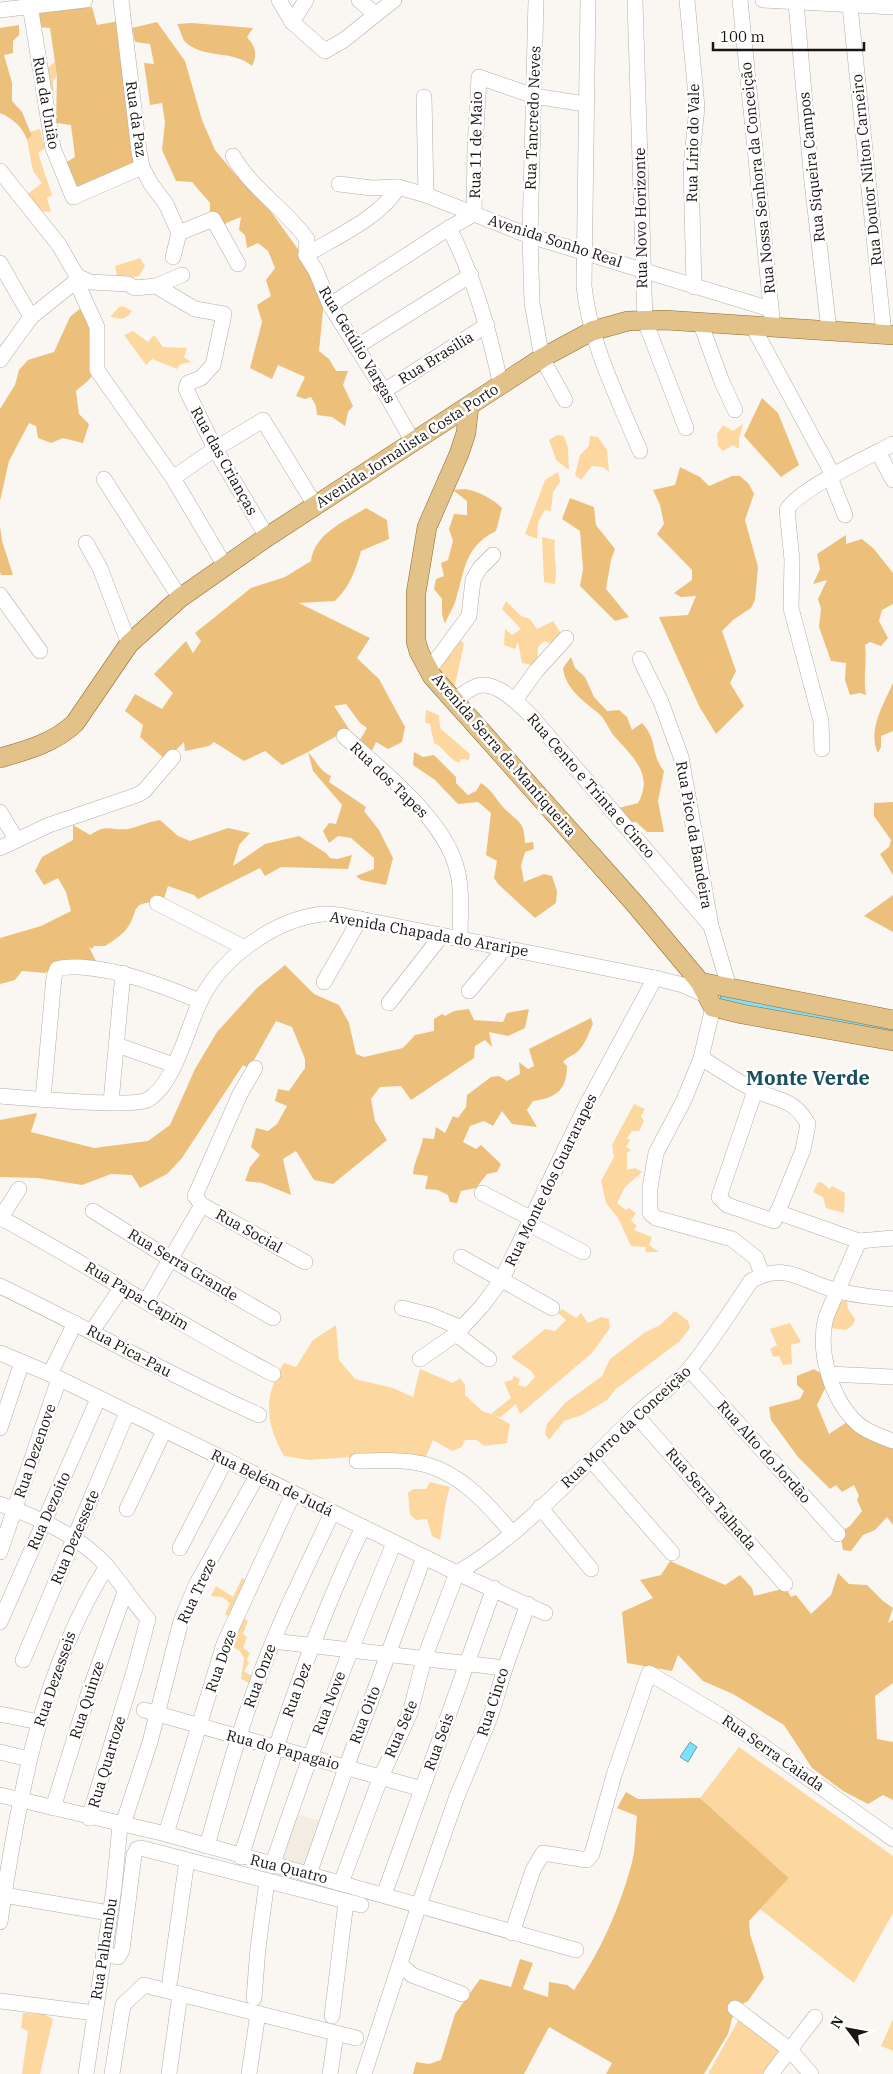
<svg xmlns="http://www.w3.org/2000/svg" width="893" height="2074" font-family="'IBM Plex Serif',serif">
	<rect width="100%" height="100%" fill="#faf7f2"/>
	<path fill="#f4ece1" d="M288,1812L322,1821L307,1873L275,1864Z"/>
	<g fill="#fcd8a0">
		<path d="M55,62L57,76L53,81L54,95L49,99L44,70Z"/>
		<path d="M40,129L45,148L38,153L52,195L47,198L51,212L36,211L25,196L42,183L33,171L27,140L32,136L29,132Z"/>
		<path d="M140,258L145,266L139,276L118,280L115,266Z"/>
		<path d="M123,306L132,311C125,321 121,319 110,317L119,307Z"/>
		<path d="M133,331L148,342L154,335L163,347L187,348L184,357L191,362L181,364L177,369L152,359L146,365L124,335Z"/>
		<path d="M743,424L739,439V449L733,445L723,451L718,446L717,434L723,425L733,431Z"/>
		<path d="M557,435L564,436L568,448L569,470L556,460L549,440Z"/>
		<path d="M590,436L598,437L607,450L609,472L603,467L592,466L581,480L575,475L580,455L589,446Z"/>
		<path d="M558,472L560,482L553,492L551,511L545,510L538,522L537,539L525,534L545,480Z"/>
		<path d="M542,537L555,540C553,555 558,570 555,584L544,582Z"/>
		<path d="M506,601L521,616L530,619L537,629L553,621L562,635L552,644L544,641L538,647L537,666L522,663L518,642L515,649L504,645L505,629L512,635L521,629L502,609Z"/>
		<path d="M457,637L464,644L454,689L433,669Z"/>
		<path d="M426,710L439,715L440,728L470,754L469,760L461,759L459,763C446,757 444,747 434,743L430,724L425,722Z"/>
		<path d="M634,1104L645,1109L641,1116L644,1121L639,1131H632L627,1138L630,1140L626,1147L631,1150L627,1153V1170L635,1168L642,1172L625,1187L617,1203L626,1210L629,1208L636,1213L631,1221L637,1226L634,1230L652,1237L649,1245L659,1252H645L646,1247L631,1246L618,1218L606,1203L601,1181L614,1157L612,1145Z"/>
		<path d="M818,1182L823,1183L829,1189L832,1186L845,1193L844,1213L826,1208L823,1197L813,1192Z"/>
		<path d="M840,1301H847L848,1309L855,1319L853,1325L846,1330L830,1328Z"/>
		<path d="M562,1309L576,1318L581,1313L588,1323L601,1317L609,1319L610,1328L592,1353L520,1414L516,1404L501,1417L495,1416L510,1424L507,1443L484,1446L477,1440H465L462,1447L452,1451L433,1440L424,1461L352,1457L309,1460L284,1456C265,1422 263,1397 284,1363L296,1367L313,1340L336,1325L339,1360L355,1379L393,1388L413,1397L420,1369L453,1383L460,1378L465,1385V1395L482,1411L491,1414L511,1398L504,1382L512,1380L514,1376L520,1379L518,1385L526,1387L535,1377L531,1371L511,1357L545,1329L555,1331L566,1320L558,1313Z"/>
		<path d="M675,1311L688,1321L690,1328L680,1341L616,1389L607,1400L582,1415L564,1421L549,1440L545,1434L547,1424L565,1403L602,1376L610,1359L644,1333L660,1325Z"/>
		<path d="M790,1323L801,1342L791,1345L792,1364L783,1365L779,1356L773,1357L770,1349L777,1345L770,1329Z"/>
		<path d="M430,1482L450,1487C444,1504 444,1522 440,1540L432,1536L427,1519L416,1520L410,1515L408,1493L413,1489H426Z"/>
		<path d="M242,1578L248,1581L233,1619L225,1614L230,1603L222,1597L211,1596L216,1586L233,1597Z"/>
		<path d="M238,1614L248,1621L243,1634L247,1637L243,1648L250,1653L247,1659L249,1663L244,1671L258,1680L255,1686L241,1679L244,1658L239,1650L224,1644Z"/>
		<path d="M739,1747L893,1856V1913L854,1983L760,1909L789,1878L700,1798Z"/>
		<path d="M23,2013L44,2014L53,2019L40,2074H22L28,2031L21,2028Z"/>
		<path d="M739,2019L787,2054L771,2074H708Z"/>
		<path d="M893,2019V2051L881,2046Z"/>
	</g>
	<g fill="#ecc07b">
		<path d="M92,7L97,25L119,21L140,166L94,186H71L65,163L75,157L71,125L56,123L57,76L50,28L38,27L40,11Z"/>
		<path d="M157,22L185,61L202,120L215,150L235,174L264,202L313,270L324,300L319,351L329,359L336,371H348L343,385L353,406L348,412L345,426L332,417L317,415L316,406L311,397L305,399L296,396L305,377L278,365L272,379L250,368L262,322L257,305L271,296L266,280L275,268L268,251L258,243L247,248L245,235L239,230L241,217L226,223L224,229L210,213V203L192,182L176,181L162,150L165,122L162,103L150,105L144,63L154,64L150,44L135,42L132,28Z"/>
		<path d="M192,23L253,28L247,37C255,46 258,54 252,66C234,50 204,59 185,42C182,38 180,29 177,24Z"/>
		<path d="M19,25V35L13,41V53L4,55L12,83V101L22,112L32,136L27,140C23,127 12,118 0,113V28Z"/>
		<path d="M83,306C88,319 97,357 94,371C92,380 82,385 76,391L79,414L89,424L83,443L63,438L51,443L38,438L36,426L29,423L9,461L0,501V409L15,385L19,370L28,360L54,352L70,317Z"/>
		<path d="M762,398L778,413L799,465L781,477L744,436Z"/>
		<path d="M680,467L700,477L709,486L732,476H740L749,484L754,494L745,520L758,567L755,600L751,608L733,620L722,631L736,671L730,683L744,706L716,734L699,706L659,617L688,615L696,596L681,597L674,593L692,580V570L657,534L664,524L660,505L653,490L675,485Z"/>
		<path d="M465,489C478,491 493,499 502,508L496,531C465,546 465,569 456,599C454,607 448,615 445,624L442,614V599L434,589L436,579L444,576L441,563L448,560L453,541L449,529L454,514L467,515V501L453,490Z"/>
		<path d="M570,498L594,507L596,525L615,549L611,560L606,589L629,617L615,621L580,586L583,569L580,531L562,519Z"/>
		<path d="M366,508L387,520L389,539L361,551C355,572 350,586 335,601L299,603L370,638L357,658L379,679L405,727L402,742L388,749L376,742L369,757L357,745L367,728L360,723L346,704L334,706L349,729L308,752C316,761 320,771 331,776L329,782L366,807L364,811L379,830L393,858L386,885L361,880L356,876L374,869V858L351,838L338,836L329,843L323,831L329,823L336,824L342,805L313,771L308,752L282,765L265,751L244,761L214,742L209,746L185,751L184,742L166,760L140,737L143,725L125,711L135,694L162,709L173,693L154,674L186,641L193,653L201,641L195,633L251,588L285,577L311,561C314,534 345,521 366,508Z"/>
		<path d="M0,526L2,541L13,575H1L0,572Z"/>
		<path d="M846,535V544L862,539L874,549L893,573V604L882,610L879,621L888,638L881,646L870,642L865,645C867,662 863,678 866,695L860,693L850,695L845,680L846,663L831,661L819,627L821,609L818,599L827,580L813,584L820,569L817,554Z"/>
		<path d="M571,657L575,668L585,677L594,697L607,711L619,710L627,717L632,730L642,723C658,740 650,753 664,771L658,801L664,832H647L636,822H626L615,809L638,803C654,775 633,757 615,737C608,729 606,719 597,712C583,701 565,688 563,668Z"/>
		<path d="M893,683V731L881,736V747L878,753C867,730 884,704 893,683Z"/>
		<path d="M414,752L423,757L434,755L456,777V783L468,795L476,791L481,783C492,790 495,798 503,807C518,823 524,819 525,843L533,842L534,849L525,852L521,866L524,882L544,874L552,876L557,891L556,903L535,918L498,884L494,878L497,861L486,855L491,813L478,802L458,804L435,780L413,765Z"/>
		<path d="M893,802V875L880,854L889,847L891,840L874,816V803Z"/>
		<path d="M160,820L178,836L190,841L228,828L250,833L239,845L233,866L265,844L299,836L326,853L330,858L337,859L352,855L348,869L281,867L265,876L260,868L198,899L194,895L168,886L163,902C125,901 142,912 124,932C119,937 111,942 105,946H94L92,949L89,947L97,963L56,965L45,973L22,971L15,980L0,984V938L41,926L71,911L66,892L58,878L44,885L35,871L42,857L73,840V825L90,835C107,823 111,831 128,829C139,827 146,822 160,820Z"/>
		<path d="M893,895V932L864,916Z"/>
		<path d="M285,965L314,994L339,1005L349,1023L356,1054L364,1057L403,1048L415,1035L434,1031V1019L442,1014L445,1016L454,1011L469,1009L474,1020L503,1022L507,1013L529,1009L525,1028L508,1036L489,1032L492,1047L485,1040L475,1046L474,1058L411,1100L401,1086L380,1087L371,1099L375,1121L387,1140L333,1184L314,1180L296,1151L283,1159L291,1195L262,1183L245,1181L250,1167L260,1155L251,1147L256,1128L268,1131L277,1124L287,1106L275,1101L278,1089L289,1091L305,1068V1059L292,1027L276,1021L249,1069L243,1065L182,1158L167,1174L140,1188L132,1175L111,1174L82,1185L38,1178L0,1177V1120L37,1113L31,1132L94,1148L148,1141L170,1125L195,1069L217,1032L257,988Z"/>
		<path d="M591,1018L593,1024C589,1032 586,1043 579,1050C575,1055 568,1056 563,1062L567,1066C567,1090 556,1098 533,1101L527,1110L537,1127L512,1124L502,1111L493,1126L484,1121L470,1126L463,1142L476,1149L481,1145L501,1164L497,1172L487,1174L476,1188L461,1191L457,1203L450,1202L448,1195L438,1190L425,1189L428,1176L413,1174C414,1161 421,1151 423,1138L434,1139L436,1127L445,1133L453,1116L458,1118L466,1107L467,1095L491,1077L499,1076L507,1081L520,1074L519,1062L528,1069L534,1066L529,1049Z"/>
		<path d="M814,1369L822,1374L826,1386L817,1405L829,1434L847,1422L893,1447V1525L887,1517L875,1530L863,1535L851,1551L843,1550L840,1532L850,1526L862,1511L857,1500L859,1496L854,1485L842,1492L836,1485L830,1489L798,1457L771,1420L769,1407L800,1399L804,1391L797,1385V1376Z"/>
		<path d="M670,1561L725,1585L740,1575L752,1588L754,1596L786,1588L791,1597L796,1595L811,1614L831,1595L838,1573L849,1584L867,1585L883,1601L893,1608L888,1623L893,1620V1683L875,1696L877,1739L893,1742V1800L883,1795L868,1804L843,1791L812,1768L784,1725L733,1694L703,1681L678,1655L672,1671L627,1663L622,1612L653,1598L640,1580L661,1575Z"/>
		<path d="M626,1792L638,1799L700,1798L789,1878L749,1921L750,1934L764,1978L748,2001L735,2008L728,2034L704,2074H606L612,2063L549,2027L524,2074H413L416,2062L429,2064L441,2060L455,2014L480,1979L511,1987L520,1959L533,1963L523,1989L548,1997L549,1982L567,1985L574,1990C600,1952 619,1910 631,1866C636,1850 635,1832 637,1816L617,1808Z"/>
	</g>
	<g fill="#7ee0fc" stroke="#5fa3b6">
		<path d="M726,991L893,1024V1036L723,1004L720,997Z"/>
		<path d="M690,1742L697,1747L688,1762L680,1757Z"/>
	</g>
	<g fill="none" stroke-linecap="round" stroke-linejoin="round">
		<g stroke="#b1aea9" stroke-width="16">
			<g id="minor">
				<path d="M121,0L139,151L142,167L151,184L166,204L179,233L173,257"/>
				<path d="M279,0L292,22L325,51L344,40L394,0"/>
				<path d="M359,0L375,14"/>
				<path d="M536,0L530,236L532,303L542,358L565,400"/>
				<path d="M588,0L584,286C590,344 618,398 640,451"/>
				<path d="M635,0L645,321L686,428"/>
				<path d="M687,0L697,107L691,167L694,287"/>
				<path d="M740,0L772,318"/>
				<path d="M763,0L893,7"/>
				<path d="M796,3L812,182L829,330"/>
				<path d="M30,5L53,148L73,197L142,167"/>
				<path d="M850,6L884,334"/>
				<path d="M0,10L85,0"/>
				<path d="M292,22L306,0"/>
				<path d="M424,97L426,195"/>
				<path d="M233,156C250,187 286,210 307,239L306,255L316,271L330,305L384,391L412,440"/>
				<path d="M0,171L59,245L77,276"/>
				<path d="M339,184L372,188L398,187L426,195L530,236L770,309"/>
				<path d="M449,228C475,279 489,331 501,386"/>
				<path d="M179,233L213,219L238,264"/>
				<path d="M306,255C334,238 383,216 398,187"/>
				<path d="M0,263L31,317"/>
				<path d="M77,276L90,282L128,284L135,288L156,286L182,275"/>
				<path d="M76,281L97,327V370L173,478L225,566"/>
				<path d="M156,286L195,309L224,314L213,365L201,378L188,383L186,389L215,449L267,537"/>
				<path d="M330,305L449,228L474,214L475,148L479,77L534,96L585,104"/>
				<path d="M700,322L722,382L735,410"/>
				<path d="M752,325L833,475"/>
				<path d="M356,347L471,275"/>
				<path d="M0,360L31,317L76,281L77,276"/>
				<path d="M384,391L487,325"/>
				<path d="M878,452L893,480"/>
				<path d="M830,477L845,515"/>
				<path d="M173,478L215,449L263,420L315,505"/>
				<path d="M104,479L180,598"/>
				<path d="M86,543L100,568L129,644"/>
				<path d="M0,595L40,651"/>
				<path d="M640,659L661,702L681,757L711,926L729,987"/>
				<path d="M429,670L469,616L473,580L480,568L493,555"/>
				<path d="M515,700L536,671L566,638"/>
				<path d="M453,701C460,696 469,689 477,686C496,680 519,704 531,716L711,926"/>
				<path d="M344,736C381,770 442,817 456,866C463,888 460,915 460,938"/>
				<path d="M822,749L821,721L791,608L792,560L787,510C797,490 870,456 893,444"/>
				<path d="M0,812L16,839"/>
				<path d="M0,848L49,825L137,795L144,791L173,757"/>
				<path d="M157,903L245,948"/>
				<path d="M324,982L360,919"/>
				<path d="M469,991L505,948"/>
				<path d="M389,1003L442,935"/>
				<path d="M713,1007L701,1058L684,1100L656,1153L650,1188V1213L656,1218L732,1239L756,1258L762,1275"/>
				<path d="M117,1045L174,1065"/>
				<path d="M701,1058C718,1068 736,1081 754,1090C778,1101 794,1098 808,1124L803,1150L774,1221L727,1205L719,1197L755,1091"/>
				<path d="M255,1068L240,1094L195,1196L202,1205L305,1262"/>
				<path d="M0,1096C26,1098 130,1108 147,1100C173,1087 187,1030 199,1004C218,960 274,919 323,914C335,913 348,917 360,919L655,978L683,985L707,996"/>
				<path d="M43,1099L54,977L57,969C64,966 72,967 80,967C123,970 160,985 200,1001"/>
				<path d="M111,1102L123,973"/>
				<path d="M482,1193L532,1219"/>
				<path d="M93,1211L172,1260L273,1318"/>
				<path d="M777,1212L859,1241L893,1238"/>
				<path d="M1,1218C93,1267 180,1326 273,1374"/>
				<path d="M0,1219L19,1189"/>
				<path d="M529,1224L583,1252"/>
				<path d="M859,1241L826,1317C817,1351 831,1400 858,1424C867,1432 882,1437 893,1441"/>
				<path d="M461,1257L552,1308"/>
				<path d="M0,1286C87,1328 171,1376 259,1415"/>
				<path d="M146,1301L202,1205"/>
				<path d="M402,1308L430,1315L462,1328"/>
				<path d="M92,1331L122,1287"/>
				<path d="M456,1334L489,1359"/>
				<path d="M0,1353L50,1374L457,1573L545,1613"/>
				<path d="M420,1359L456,1334L482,1306L502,1279L587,1104L655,978"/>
				<path d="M689,1369L838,1534"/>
				<path d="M50,1374L75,1323"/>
				<path d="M829,1374L893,1377"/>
				<path d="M636,1415L785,1584"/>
				<path d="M0,1428L22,1362"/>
				<path d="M357,1461C377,1461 398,1459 418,1463C458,1470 487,1503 512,1533"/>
				<path d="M592,1461L672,1553"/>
				<path d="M0,1504C35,1516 84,1538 108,1568C122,1584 133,1602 148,1619L135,1668L89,1818"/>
				<path d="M540,1507L591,1569"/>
				<path d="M127,1509L164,1431"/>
				<path d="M180,1548L226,1459"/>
				<path d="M0,1552L59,1379"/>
				<path d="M457,1573C522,1535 581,1468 636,1415C652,1399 675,1386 690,1368C712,1341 731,1310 751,1281C787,1260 805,1284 839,1291C857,1296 875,1297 893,1299"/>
				<path d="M0,1622L98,1399"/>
				<path d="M273,1641L505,1668"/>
				<path d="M23,1660L127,1413"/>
				<path d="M144,1710L422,1789"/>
				<path d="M0,1714L39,1722"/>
				<path d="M0,1752L29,1759"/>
				<path d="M0,1795L166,1834L576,1950"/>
				<path d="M53,1808L88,1695L125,1592"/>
				<path d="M123,1824L150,1742L181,1621L196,1585L257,1476"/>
				<path d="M166,1834L224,1644L293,1494"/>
				<path d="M207,1846C226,1778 245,1710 272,1644C290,1599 312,1556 332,1513"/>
				<path d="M241,1857C276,1745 312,1633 363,1527"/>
				<path d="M272,1866C309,1756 350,1649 394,1543"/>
				<path d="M309,1874L346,1768L424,1557"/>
				<path d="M341,1883L380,1779L410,1713L424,1659L457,1573"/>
				<path d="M4,1895L109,1913"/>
				<path d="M384,1895L494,1588"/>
				<path d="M0,1922C18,1799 40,1673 107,1566"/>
				<path d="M512,1933L533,1870L543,1853L587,1860L592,1854L614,1775L649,1673L721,1716L893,1839"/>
				<path d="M103,1954L118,1957L122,1950L134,1855L137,1849L141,1848L361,1905"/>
				<path d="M400,1964L412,1975L462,1994"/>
				<path d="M170,1980L187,1860"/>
				<path d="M254,1998L258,1948L267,1881"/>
				<path d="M0,2001L95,2013"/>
				<path d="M735,2008L790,2050L811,2074"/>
				<path d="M332,2016L346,1902"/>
				<path d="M86,2074L114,1888L120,1825"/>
				<path d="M112,2074L123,2005L144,1985L356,2038"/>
				<path d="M169,2074L180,1994"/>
				<path d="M249,2074L258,2013"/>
				<path d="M330,2074L336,2034"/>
				<path d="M364,2074L419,1905L456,1799L491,1715L505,1668L528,1604"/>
				<path d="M771,2074L815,2017"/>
			</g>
		</g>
		<g stroke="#8e6b2d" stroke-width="20">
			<g id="major">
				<path d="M469,406L466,433L459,454L427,527L416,593V641L419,652L432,676L635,904L700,982L713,1007L742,1014L893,1041"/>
				<path d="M0,758C28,750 54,743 75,723L129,644L180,598L267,537L542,358L592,331L628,321L665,320L893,335"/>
				<path d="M700,982L893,1020"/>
			</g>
		</g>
		<use href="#minor" stroke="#fff" stroke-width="15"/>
		<use href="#major" stroke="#e2c289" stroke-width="19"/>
	</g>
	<g text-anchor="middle" stroke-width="5" stroke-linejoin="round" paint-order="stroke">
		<g font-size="15" fill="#171614" stroke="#fff">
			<text transform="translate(46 103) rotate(80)" y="5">Rua da União</text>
			<text transform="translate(533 118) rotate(-88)" y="5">Rua Tancredo Neves</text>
			<text transform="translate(136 119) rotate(82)" y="5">Rua da Paz</text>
			<text transform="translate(693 143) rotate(-89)" y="5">Rua Lírio do Vale</text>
			<text transform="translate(476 145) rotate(-89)" y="5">Rua 11 de Maio</text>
			<text transform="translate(812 167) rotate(-96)" y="5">Rua Siqueira Campos</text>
			<text transform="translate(867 170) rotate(-96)" y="5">Rua Doutor Nilton Carneiro</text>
			<text transform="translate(758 178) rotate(-96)" y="5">Rua Nossa Senhora da Conceição</text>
			<text transform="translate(641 218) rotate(-91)" y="5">Rua Novo Horizonte</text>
			<text transform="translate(555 241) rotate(18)" y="5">Avenida Sonho Real</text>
			<text transform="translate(357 345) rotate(59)" y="5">Rua Getúlio Vargas</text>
			<text transform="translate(436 358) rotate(-32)" y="5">Rua Brasilia</text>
			<text transform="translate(407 446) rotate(-33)" y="5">Avenida Jornalista Costa Porto</text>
			<text transform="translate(224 461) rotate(61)" y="5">Rua das Crianças</text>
			<text transform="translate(504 755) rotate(49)" y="5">Avenida Serra da Mantiqueira</text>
			<text transform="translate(389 780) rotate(44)" y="5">Rua dos Tapes</text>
			<text transform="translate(591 786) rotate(49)" y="5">Rua Cento e Trinta e Cinco</text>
			<text transform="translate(694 835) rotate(80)" y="5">Rua Pico da Bandeira</text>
			<text transform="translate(429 934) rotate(10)" y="5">Avenida Chapada do Araripe</text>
			<text transform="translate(551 1180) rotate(-64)" y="5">Rua Monte dos Guararapes</text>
			<text transform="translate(249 1231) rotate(29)" y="5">Rua Social</text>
			<text transform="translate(183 1265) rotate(31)" y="5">Rua Serra Grande</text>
			<text transform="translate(137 1296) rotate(31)" y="5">Rua Papa-Capim</text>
			<text transform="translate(129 1351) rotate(28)" y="5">Rua Pica-Pau</text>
			<text transform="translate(626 1427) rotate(-43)" y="5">Rua Morro da Conceição</text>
			<text transform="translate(35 1451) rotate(-71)" y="5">Rua Dezenove</text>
			<text transform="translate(764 1452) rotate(48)" y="5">Rua Alto do Jordão</text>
			<text transform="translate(272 1483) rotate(26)" y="5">Rua Belém de Judá</text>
			<text transform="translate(711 1499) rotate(49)" y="5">Rua Serra Talhada</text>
			<text transform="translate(49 1511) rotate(-66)" y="5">Rua Dezoito</text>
			<text transform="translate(75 1537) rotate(-67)" y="5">Rua Dezessete</text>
			<text transform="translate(197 1591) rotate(-65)" y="5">Rua Treze</text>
			<text transform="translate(221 1661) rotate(-71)" y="5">Rua Doze</text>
			<text transform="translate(260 1676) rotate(-70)" y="5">Rua Onze</text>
			<text transform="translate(55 1679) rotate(-71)" y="5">Rua Dezesseis</text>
			<text transform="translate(297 1690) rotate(-70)" y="5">Rua Dez</text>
			<text transform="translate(87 1700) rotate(-72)" y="5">Rua Quinze</text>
			<text transform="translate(493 1702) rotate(-72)" y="5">Rua Cinco</text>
			<text transform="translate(329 1703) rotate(-69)" y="5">Rua Nove</text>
			<text transform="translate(365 1715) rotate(-69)" y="5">Rua Oito</text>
			<text transform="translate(401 1729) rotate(-67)" y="5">Rua Sete</text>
			<text transform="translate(439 1742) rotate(-70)" y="5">Rua Seis</text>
			<text transform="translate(283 1750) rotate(15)" y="5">Rua do Papagaio</text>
			<text transform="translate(773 1753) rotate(35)" y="5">Rua Serra Caiada</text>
			<text transform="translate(107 1762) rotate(-73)" y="5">Rua Quartoze</text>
			<text transform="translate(289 1869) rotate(14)" y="5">Rua Quatro</text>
			<text transform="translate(104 1949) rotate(-81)" y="5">Rua Palhambu</text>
		</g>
		<g font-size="20" font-weight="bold" fill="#1a505e" stroke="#fff">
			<text x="808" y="1085">Monte Verde</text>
		</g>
	</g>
	<g transform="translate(848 2029) rotate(302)" stroke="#ffffff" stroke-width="4" paint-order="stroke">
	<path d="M0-4L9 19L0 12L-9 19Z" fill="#171614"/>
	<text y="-8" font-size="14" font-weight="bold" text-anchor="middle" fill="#171614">N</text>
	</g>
	<path d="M713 42v8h151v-8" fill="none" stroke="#171614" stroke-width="2.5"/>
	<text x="720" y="42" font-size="15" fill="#171614" stroke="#ffffff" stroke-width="4" paint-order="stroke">100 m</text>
</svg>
